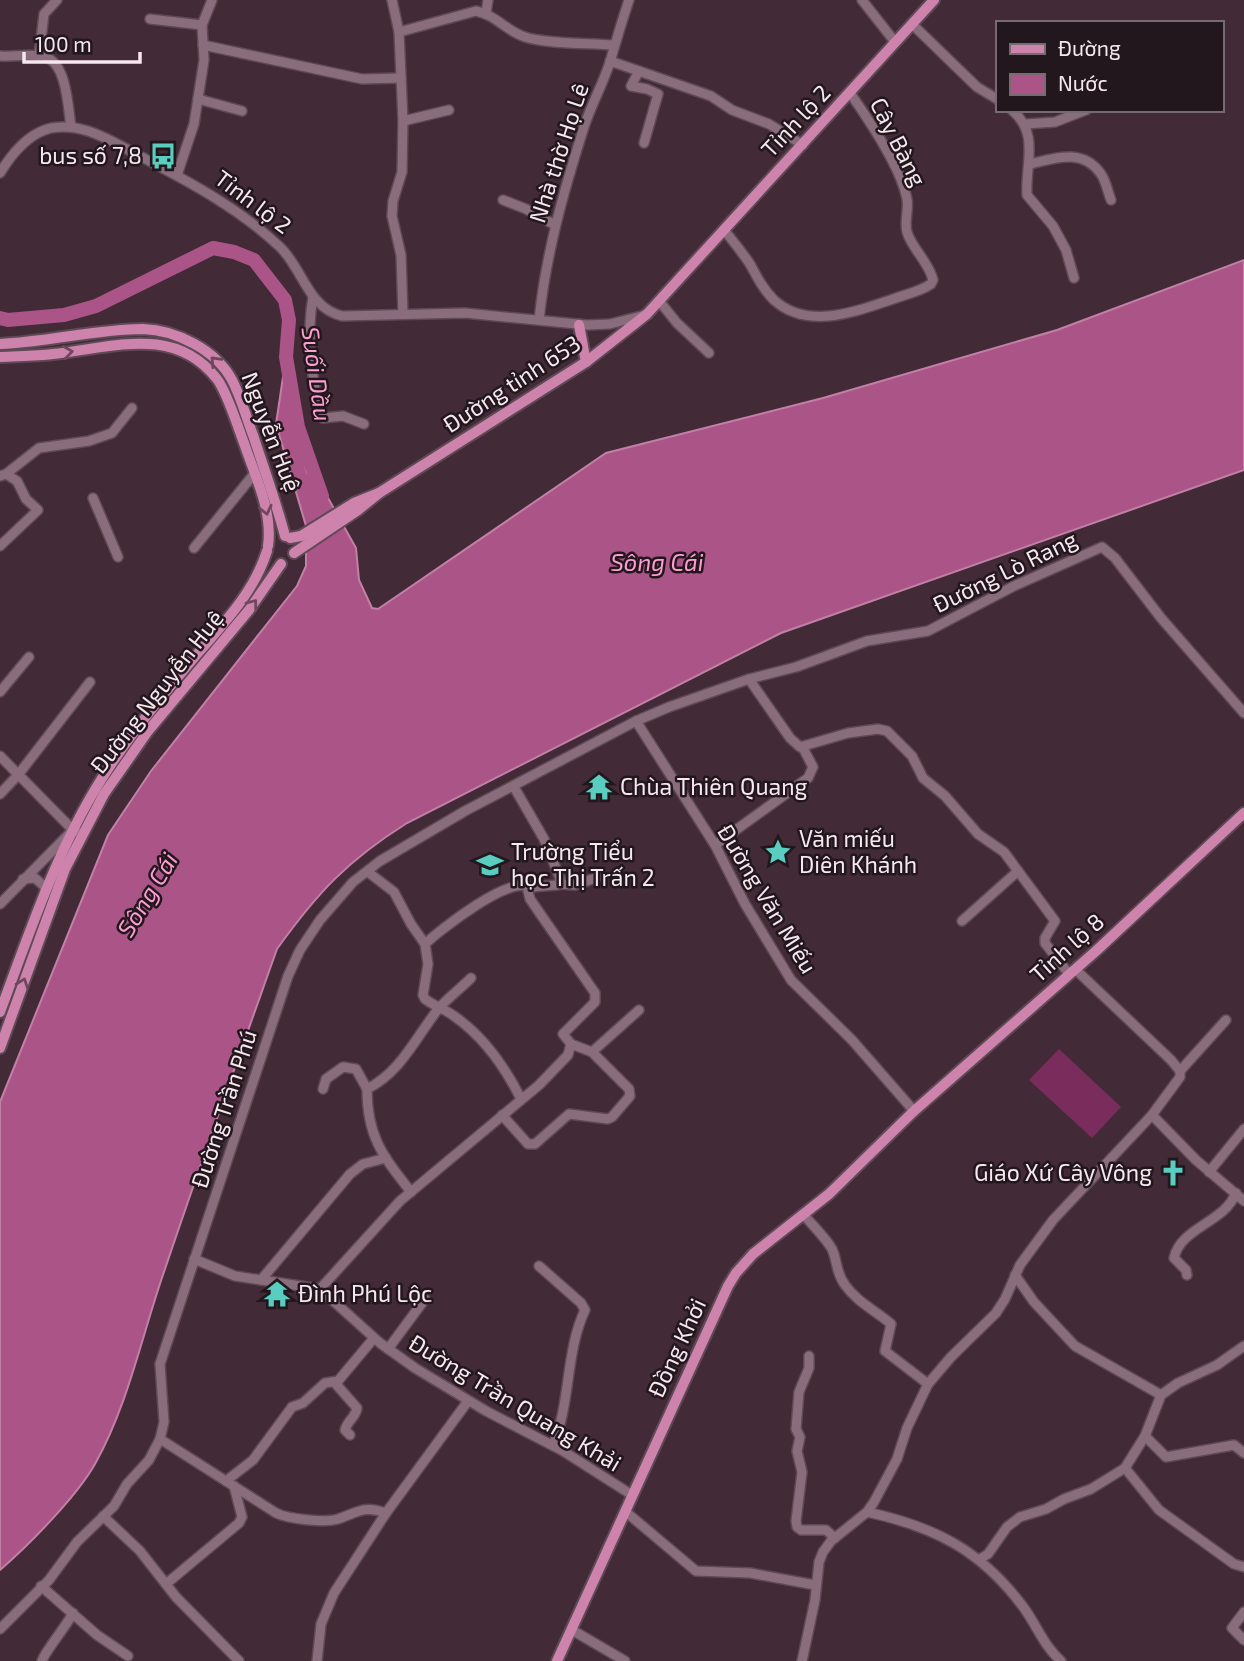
<svg xmlns="http://www.w3.org/2000/svg" width="1244" height="1661" font-family="'Exo 2',sans-serif">
	<rect width="100%" height="100%" fill="#422a37"/>
	<path fill="#7a2d5c" d="M1059,1049L1121,1107L1092,1138L1029,1080Z"/>
	<path fill="#ab5487" stroke="#c280a6" stroke-width="2" d="M1244,260V470L781,633L407,823C347,861 318,892 277,949C239,1056 201,1162 165,1269C142,1334 129,1403 95,1464C77,1496 29,1545 0,1570V1102L108,835L151,771L297,586L306,566V526L276,424L286,357L294,423L307,473L318,480L356,548L359,580L372,608L378,609L606,453L823,398L1057,330Z"/>
	<g fill="none" stroke-linecap="round" stroke-linejoin="round">
		<path stroke="#ab5487" stroke-width="14" d="M0,318L8,320L64,315L96,306L213,248L234,252L254,260L285,300L289,320L286,357L298,427L322,496"/>
		<g stroke="#5e4955" stroke-width="12">
			<g id="minor">
				<path d="M392,0L399,32L403,121L402,172L393,201L392,216L401,255L403,314"/>
				<path d="M862,0L895,42"/>
				<path d="M486,13L488,0"/>
				<path d="M150,19L202,25"/>
				<path d="M912,24L977,87L997,99"/>
				<path d="M399,32L476,11C496,15 506,31 525,37C547,44 588,43 613,45"/>
				<path d="M203,45L362,79L401,78"/>
				<path d="M0,56C14,57 31,53 45,57C67,63 68,108 71,127"/>
				<path d="M39,56L44,14L57,0"/>
				<path d="M610,61L711,96L732,110L769,124L803,145"/>
				<path d="M639,71L631,86L647,89L658,94L644,143"/>
				<path d="M198,99L242,111"/>
				<path d="M1012,110C1040,134 1025,164 1027,195L1053,226L1066,250L1074,278"/>
				<path d="M403,121L449,110"/>
				<path d="M1026,124L1055,122L1086,110"/>
				<path d="M1030,164C1055,158 1083,148 1101,174C1106,181 1108,193 1111,200"/>
				<path d="M0,173C11,155 29,133 51,128C63,126 76,127 88,131C104,136 121,146 136,154C186,180 239,208 280,247C303,269 308,308 342,316L465,313L587,325L610,324L645,315"/>
				<path d="M177,175L194,124L204,60L202,25L212,0"/>
				<path d="M503,200L526,209L555,225"/>
				<path d="M724,230C733,241 742,252 750,264C757,277 763,289 774,300C808,331 857,311 896,298C907,294 921,291 931,284L933,280C929,262 912,249 907,232C904,221 909,210 907,199C901,167 869,120 850,93"/>
				<path d="M313,297C306,334 312,378 320,415L323,418L343,416L364,424"/>
				<path d="M660,302L677,323L709,353"/>
				<path d="M539,320C546,253 564,190 584,127C591,105 603,84 610,62C616,41 622,21 629,0"/>
				<path d="M0,476L6,474L39,448L89,441L112,433L132,408"/>
				<path d="M93,498L118,557"/>
				<path d="M0,546L38,510L26,499L17,481L6,474"/>
				<path d="M194,548L254,474"/>
				<path d="M749,679L790,738L800,747L848,733L878,729L887,731L912,756L923,778L945,796L978,834L1004,852L1055,921L1045,938V943L1069,974"/>
				<path d="M0,692L29,657"/>
				<path d="M636,721L715,845L745,904L791,980L852,1040L914,1111"/>
				<path d="M0,756L73,830L81,834"/>
				<path d="M0,794L18,775L90,682"/>
				<path d="M715,845L808,778L813,767L803,748"/>
				<path d="M368,872L394,892L411,924L425,944L428,964L423,995L425,999C434,1006 445,1009 454,1016C483,1036 505,1067 521,1099"/>
				<path d="M23,879L35,878L44,886L46,892"/>
				<path d="M559,884L575,885L601,876"/>
				<path d="M0,904L70,833"/>
				<path d="M962,921L1018,871"/>
				<path d="M425,944C441,929 510,875 530,887"/>
				<path d="M592,1052L639,1010"/>
				<path d="M1180,1071L1226,1020"/>
				<path d="M323,1089L326,1079L343,1067L356,1069L367,1089"/>
				<path d="M502,1115L528,1144H535L569,1114L608,1119L612,1117L630,1096L629,1089L592,1052L571,1044L563,1034L595,1002V993L530,899L528,891L530,887L557,885L560,882V878L544,839L514,787"/>
				<path d="M1152,1115L1196,1160L1244,1201"/>
				<path d="M1209,1172L1244,1129"/>
				<path d="M411,1192C383,1156 367,1137 367,1089C401,1072 416,1037 439,1008C449,997 461,988 471,978"/>
				<path d="M804,1215C813,1226 825,1237 832,1249C838,1262 835,1271 845,1285C857,1302 876,1311 891,1324L885,1351L928,1384"/>
				<path d="M194,1259L235,1276L320,1289L380,1343L415,1368L486,1411L563,1451L632,1495"/>
				<path d="M539,1266L581,1303L585,1310C565,1353 571,1403 553,1445"/>
				<path d="M1015,1275L1034,1302L1075,1346L1161,1395"/>
				<path d="M1187,1275L1186,1270L1174,1258C1181,1227 1224,1223 1236,1193"/>
				<path d="M261,1280L350,1174L363,1164L386,1158"/>
				<path d="M320,1289L400,1201L539,1085L568,1055L571,1044"/>
				<path d="M388,1349L425,1299"/>
				<path d="M809,1356V1368L799,1392L796,1429L800,1437L797,1451L802,1472L796,1521L797,1527L801,1530H826L835,1538"/>
				<path d="M335,1383L357,1408C356,1417 347,1421 345,1430L350,1435"/>
				<path d="M1145,1436L1166,1457L1234,1445L1244,1453"/>
				<path d="M160,1439L276,1513C288,1519 325,1523 338,1519C358,1512 364,1505 386,1513"/>
				<path d="M1125,1468L1159,1510L1234,1564L1244,1567"/>
				<path d="M226,1481L253,1460L292,1407L303,1403L325,1383L338,1381L374,1338"/>
				<path d="M626,1512L696,1571L750,1573L815,1585"/>
				<path d="M867,1512C936,1527 982,1551 1024,1608C1037,1626 1044,1646 1061,1661"/>
				<path d="M103,1516L140,1551L176,1597L239,1661"/>
				<path d="M980,1559L988,1554L1007,1527L1020,1517L1046,1509L1064,1499L1091,1489L1125,1468L1145,1436L1161,1395L1178,1383L1217,1365L1244,1346"/>
				<path d="M166,1584L239,1523L242,1517L234,1486"/>
				<path d="M41,1586L97,1635L128,1656"/>
				<path d="M1244,1612L1232,1628L1244,1640"/>
				<path d="M0,1629L49,1580L77,1542L114,1506L127,1484L149,1460L160,1439L164,1422L160,1364L288,976L300,950L320,920L353,882L380,861L465,811L636,721L669,707L749,679L796,667L867,641L928,631L1014,586L1102,547L1115,558L1161,618L1244,713"/>
				<path d="M572,1630L625,1661"/>
				<path d="M42,1661C44,1653 67,1625 73,1613"/>
				<path d="M317,1661L321,1624L334,1593L386,1513L468,1401"/>
				<path d="M802,1661L815,1600L819,1562L823,1552L831,1541L867,1512L874,1502L897,1459L907,1428L928,1384L951,1357L996,1313L1005,1299L1020,1265L1053,1220L1152,1115L1180,1077V1071L1171,1060L1075,969"/>
			</g>
		</g>
		<g stroke="#5e4955" stroke-width="14">
			<g id="major">
				<path d="M579,325L586,362"/>
				<path d="M0,344C48,342 97,329 143,329C176,330 216,350 232,380C241,397 246,417 253,435C264,469 276,502 285,536"/>
				<path d="M0,357C18,356 36,356 53,354C112,348 174,324 217,379C227,392 238,427 244,443C255,476 273,511 268,546"/>
				<path d="M379,493L586,362L647,314L934,0"/>
				<path d="M290,538L301,536L354,503L379,493L358,510L294,553"/>
				<path d="M0,1012C31,929 59,843 108,769C133,731 163,695 192,660C221,626 253,595 267,551"/>
				<path d="M0,1048L65,869L104,794L148,731L249,610L281,564"/>
				<path d="M557,1661L728,1286L736,1273L753,1254L829,1194L914,1111L1096,951L1244,813"/>
			</g>
		</g>
		<use href="#minor" stroke="#8a6d7c" stroke-width="9"/>
		<use href="#major" stroke="#ce83ad" stroke-width="10"/>
	</g>
	<defs><path id="oneway-chevron" d="M-2-3.5L2.5 0L-2 3.5" fill="none" stroke-width="1.6" stroke-linecap="round" stroke-linejoin="round" transform="scale(1.75)"/></defs>
	<g stroke="#6f485e">
		<use href="#oneway-chevron" transform="translate(68 352) rotate(-8)"/>
		<use href="#oneway-chevron" transform="translate(215 361) rotate(-133)"/>
		<use href="#oneway-chevron" transform="translate(266 510) rotate(77)"/>
		<use href="#oneway-chevron" transform="translate(253 604) rotate(-53)"/>
		<use href="#oneway-chevron" transform="translate(23 983) rotate(-70)"/>
	</g>
	<defs>
		<g id="bus-bare" transform="scale(2.1)"><path d="M-5-6H5V4H4V6H2V4H-2V6H-4V4H-5ZM-3.5-4V0h7V-4ZM-3.5 1.2v1.5H-2V1.2ZM2 1.2v1.5H3.5V1.2Z" fill="#58cec0" stroke="#22171d" stroke-width="2.5" paint-order="stroke"/></g>
		<g id="temple-bare" transform="scale(2.1)"><path d="M0-6L5-2H3V0L6.5 2.5H4V6H1.5V3h-3V6H-4V2.5H-6.5L-3 0V-2H-5Z" fill="#58cec0" stroke="#22171d" stroke-width="2.5" paint-order="stroke"/></g>
		<g id="sight-bare" transform="scale(2.1)"><path d="M0-6L1.8-2.2L6-1.7L2.9 1.2L3.7 5.4L0 3.3L-3.7 5.4L-2.9 1.2L-6-1.7L-1.8-2.2Z" fill="#58cec0" stroke="#22171d" stroke-width="2.5" paint-order="stroke"/></g>
		<g id="school-bare" transform="scale(2.1)"><path d="M0-5L7-2L0 1L-7-2ZM-4 1L0 2.5L4 1V4Q0 6-4 4Z" fill="#58cec0" stroke="#22171d" stroke-width="2.5" paint-order="stroke"/></g>
		<g id="church-bare" transform="scale(2.1)"><path d="M-1.2-6h2.4v3.5h3.3v2.4h-3.3V6h-2.4V-.1h-3.3v-2.4h3.3Z" fill="#58cec0" stroke="#22171d" stroke-width="2.5" paint-order="stroke"/></g>
	</defs>
	<g fill-rule="evenodd">
		<use href="#bus-bare" x="163" y="156"/>
		<use href="#temple-bare" x="599" y="787"/>
		<use href="#sight-bare" x="778" y="852"/>
		<use href="#school-bare" x="490" y="865"/>
		<use href="#church-bare" x="1173" y="1173"/>
		<use href="#temple-bare" x="277" y="1294"/>
	</g>
	<g text-anchor="middle" stroke-width="5" stroke-linejoin="round" paint-order="stroke">
		<g font-size="23" fill="#f7e7ef" stroke="#22171d">
			<text transform="translate(796 121) rotate(-47)" y="8">Tỉnh lộ 2</text>
			<text transform="translate(898 142) rotate(63)" y="8">Cây Bàng</text>
			<text transform="translate(559 153) rotate(-72)" y="8">Nhà thờ Họ Lê</text>
			<text transform="translate(253 202) rotate(37)" y="8">Tỉnh lộ 2</text>
			<text transform="translate(512 384) rotate(-33)" y="8">Đường tỉnh 653</text>
			<text transform="translate(271 432) rotate(69)" y="8">Nguyễn Huệ</text>
			<text transform="translate(1005 572) rotate(-26)" y="8">Đường Lò Rang</text>
			<text transform="translate(157 692) rotate(-52)" y="8">Đường Nguyễn Huệ</text>
			<text transform="translate(767 899) rotate(59)" y="8">Đường Văn Miếu</text>
			<text transform="translate(1067 948) rotate(-42)" y="8">Tỉnh lộ 8</text>
			<text transform="translate(224 1109) rotate(-72)" y="8">Đường Trần Phú</text>
			<text transform="translate(677 1348) rotate(-65)" y="8">Đồng Khởi</text>
			<text transform="translate(515 1403) rotate(31)" y="8">Đường Trần Quang Khải</text>
		</g>
		<g font-size="23" fill="#f7e7ef" stroke="#22171d" text-anchor="start">
			<text x="142" y="164" text-anchor="end">bus số 7,8</text>
			<text x="620" y="795">Chùa Thiên Quang</text>
			<text x="799" y="847">Văn miếu<tspan x="799" dy="26">Diên Khánh</tspan></text>
			<text x="511" y="860">Trường Tiểu<tspan x="511" dy="26">học Thị Trấn 2</tspan></text>
			<text x="1152" y="1181" text-anchor="end">Giáo Xứ Cây Vông</text>
			<text x="298" y="1302">Đình Phú Lộc</text>
		</g>
		<g font-size="24" font-style="italic" fill="#fc9ed2" stroke="#22171d">
			<text transform="translate(316 374) rotate(82)" y="8">Suối Dầu</text>
			<text x="657" y="571">Sông Cái</text>
			<text transform="translate(148 895) rotate(-59)" y="8">Sông Cái</text>
		</g>
	</g>
	<rect x="996" y="21" width="228" height="91" fill="#22171d" stroke="#776a71" stroke-width="2"/>
	<rect x="1010" y="44" width="35" height="10" fill="#ce83ad" stroke="#776a71" stroke-width="2"/>
	<text x="1058" y="56" font-size="21" fill="#f7e7ef">Đường</text>
	<rect x="1010" y="74" width="35" height="21" fill="#ab5487" stroke="#776a71" stroke-width="2"/>
	<text x="1058" y="91" font-size="21" fill="#f7e7ef">Nước</text>
	<path d="M24 52v10h116v-10" fill="none" stroke="#f7e7ef" stroke-width="3.5"/>
	<text x="35" y="52" font-size="21" fill="#f7e7ef" stroke="#22171d" stroke-width="5" paint-order="stroke">100 m</text>
</svg>
